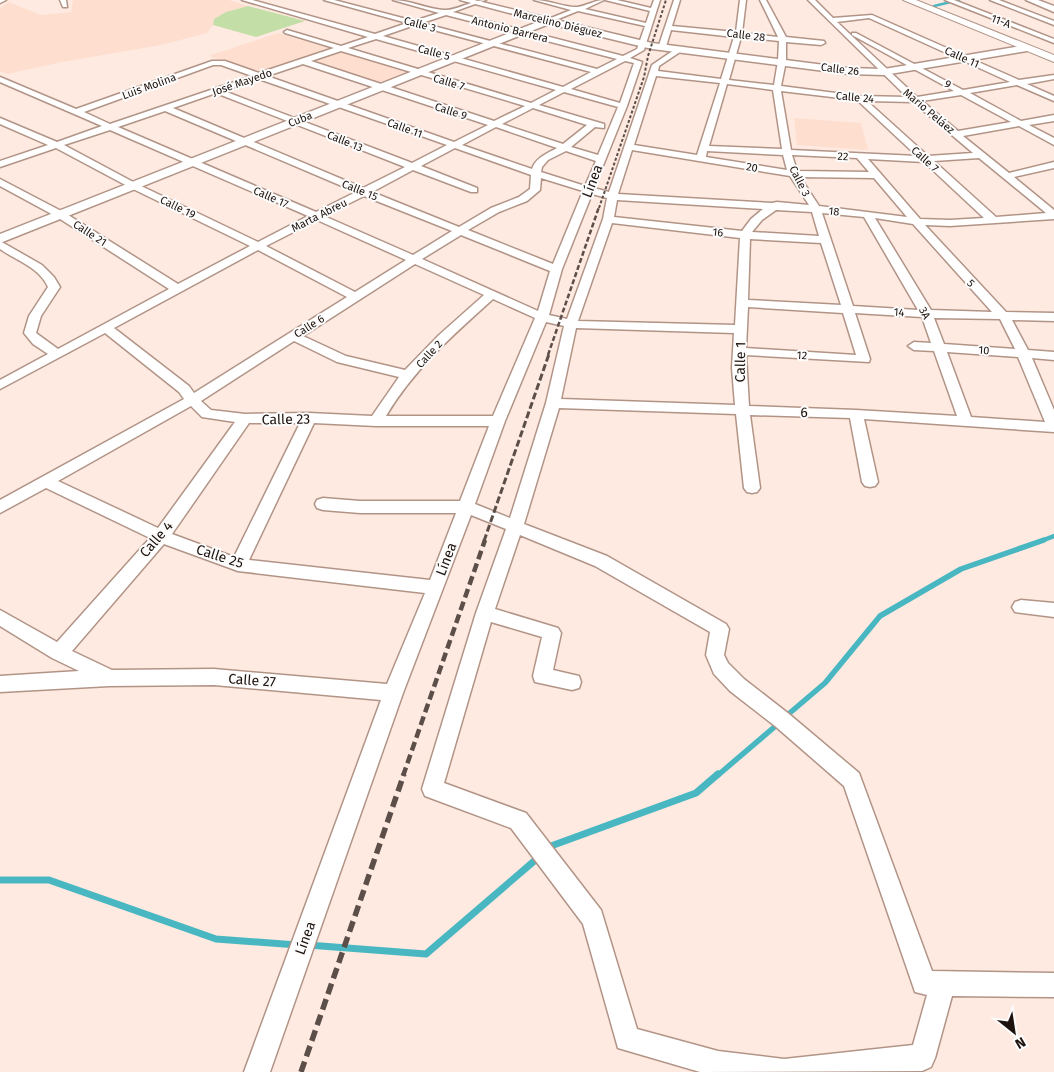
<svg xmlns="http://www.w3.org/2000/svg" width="1054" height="1072" font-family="'Fira Sans',sans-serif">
	<rect width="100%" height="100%" fill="#feeae1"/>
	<g fill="#fedecf">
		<path d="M73,0H229L248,6L226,12L214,19L213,25L207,33L161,45L62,62L7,74L0,71V8L9,2L41,15L71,12Z"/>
		<path d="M278,33L331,49L262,73L209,56Z"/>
		<path d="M342,51L411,72L381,84L312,61Z"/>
		<path d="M794,118L861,123L868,150L797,145Z"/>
	</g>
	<path fill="#c3dea6" d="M248,6L305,21L256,37L213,25L214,19L226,12Z"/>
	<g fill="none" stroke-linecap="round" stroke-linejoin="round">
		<path stroke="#49b7c1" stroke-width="2.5" d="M934,6L959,0"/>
		<path stroke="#49b7c1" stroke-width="4.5" d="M1041,541L1054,536"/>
		<g stroke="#49b7c1" stroke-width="5.5">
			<path d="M785,717L825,683L880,616L961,569L1044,540"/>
			<path d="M717,776L779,723"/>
		</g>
		<g stroke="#49b7c1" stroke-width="7">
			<path d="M546,850L551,846L696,793L718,774"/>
			<path d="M0,880H49L216,939L297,945"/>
			<path d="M308,945L426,954L540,856"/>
		</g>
		<g stroke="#b29487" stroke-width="3">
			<g id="minor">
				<path d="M0,0H6L0,3Z"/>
				<path d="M60,0H66L67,7H63Z"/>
				<path d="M242,0H252L375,34L407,23L324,0H334L414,21L439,13L393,0C411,0 426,9 444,10C456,11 472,0 486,0L453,12L623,56L637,49L645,26L578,11L548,23L545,21L546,20L571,10L534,0C548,0 567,8 577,7C587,6 594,0 604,0L585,9L646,23L650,11L605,0H617L651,8L654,0H660L644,50L630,58L642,62L627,106L594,188L609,192L652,65L677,48H680V52L659,66L658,71L721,79L734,37L671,30L665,50L658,48L674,0H680L672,26L736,32L740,0H746L742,33L778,37L760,0H766L786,37L824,41L825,43L821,45L786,42V61L781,86L859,96L907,97L808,0H815L833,18L872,15L1019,80L1054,75V79L1027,84L1054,96V101L1017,85L970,93L1021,121L1054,115V121L1029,125L1054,138V145L1019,126L963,136L1009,173L1054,162V168L1014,177L1054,210V219L950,226L925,225L1006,312L1054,313V321L1012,320L1028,350L1054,352V360L1032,358L1054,410V432L864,419L878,482L875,486L870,487L865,486L862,482L850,418L750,415L760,488L757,492L752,493L747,492L744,488L736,414L559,408L524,524L607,556L726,624L729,629L724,655L728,663L744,679L789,714L859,773L932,971L1054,973V997L952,996L935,1058L931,1067L922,1071L700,1072L618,1048L583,924L511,828L425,796L422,789L476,613L506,529L471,515L403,693L270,1072H244L381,700L214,685L109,686L0,692V676L79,671L52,658L0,626V610L57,642L150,538L46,488L0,513V500L184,399L179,392L105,333L0,389V380L48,354L33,344L24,333L29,316L48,287C39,267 17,261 0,249V241L42,265L54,277L60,287L41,316L36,333L58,349L169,289L57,217L0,186V179L65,213L178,284L250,246L131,188L56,148L0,167V161L48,145L0,124V118L57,142L102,126L0,82V77L76,109L212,61H225L259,73L334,48L285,33L284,32L287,30L341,46L368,37ZM446,15L617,59L597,69L422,23ZM869,18L1010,82L963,90L856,33H852V35L954,91L917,97L837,22ZM415,25L591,72L563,87L383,36ZM741,37L779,41L778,61L774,85L729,80ZM376,39L556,90L531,103L348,48ZM341,51L525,106L494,121L311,61ZM625,61L634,63L620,103L571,89ZM303,64L488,125L454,142L267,76ZM213,65H221L252,76L110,124L84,112ZM656,76L720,83L697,155L634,145ZM259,79L447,145L412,163L224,91ZM727,84L773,90L782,149L709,146ZM781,91L857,100L917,156L791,150ZM564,92L618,107L598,155L571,147L595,127L604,128V124L539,105ZM216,93L405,167L363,188L173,108ZM961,95L1011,122L958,131L922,101ZM867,101L913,102L973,153L928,156ZM533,108L587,125L563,144L502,124ZM165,111L356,192L316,212L118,127ZM496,127L557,148C548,153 535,158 532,169L462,145ZM110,130L308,216L258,242L137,184L64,145ZM455,148L531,175L530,189L519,197L491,208L459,227L372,192L413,170L471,192H477V188L421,166ZM632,150L790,176L809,205L777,202L772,203L618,194ZM566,151L596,161L585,186L541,172L542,167L548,160ZM707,151L783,155L787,170L706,157ZM792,155L857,158L869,172L797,171ZM979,158L1046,213L996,217L934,161ZM868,159L924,162L984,218L950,220L920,219ZM800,177L874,178L907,217L819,206ZM541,178L583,191L553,264L468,230L499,212L527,201L540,190ZM592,194L607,198L603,219L567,319L549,315L562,269ZM364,196L452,231L413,255L324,216ZM617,200L763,209L751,219L742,231L614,217ZM776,210L812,212L819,236L752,232L762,220ZM822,213L864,217L918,310L853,306ZM875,218L913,224L992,312L931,310ZM317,220L406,260L355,292L266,246ZM612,223L740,238L735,325L578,321ZM461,235L550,271L538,311L422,259ZM750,239L821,243L841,305L748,300ZM258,250L347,297L194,393L189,386L114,328ZM415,264L484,295L439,335L405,370L346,356L303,336ZM493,299L535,318L493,416H386C413,370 453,335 493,299ZM748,307L843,313L856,355L746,348ZM855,313L922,317L931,343L914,342L908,346L914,350L934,351L957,416L856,410L749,406L746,355L869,362L870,359ZM934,318L1000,319L1015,349L944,344ZM546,322L564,326L546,403L510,518L475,504L505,421ZM576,328L734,333L732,368L735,405L561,399ZM294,341L337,362L399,377L372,416L309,413L245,414L211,410L201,401ZM947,352L1018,357L1045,422L971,417ZM191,406L202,417L235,422L158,528L58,481ZM249,423H300L234,557L172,534ZM314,423L376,426H489L460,501H360L323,498L317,500L315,504L317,508L323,510L360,513H456L430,580L249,560ZM520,535L595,566L710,632L706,655L714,674L730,691L775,726L844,786L912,983L915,992L927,995L913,1045L784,1059L718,1051L637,1029L601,910L526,813L444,783L491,622L542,637L533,676L535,682L572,690L579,688L581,682L579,676L553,670L561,633L558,628L495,609ZM164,544L238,571L425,593L387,684L214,669L112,670L72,651Z"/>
				<path d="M945,0H954L1054,39V43Z"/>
				<path d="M990,0H999L1054,21V25Z"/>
				<path d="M1021,600L1054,603V617L1015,612L1012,607L1015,602Z"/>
			</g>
		</g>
		<g stroke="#b29487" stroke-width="3">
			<g id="tertiary">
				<path d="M460,0H474L652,43L848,68L884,69L1027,45L1032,48L1027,51L884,75L848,74L652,49L549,24L0,243V234L540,21Z"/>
				<path d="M1026,0H1038L1054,6V12Z"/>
			</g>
		</g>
		<g stroke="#b29487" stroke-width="2">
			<path id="secondary" d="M903,0H916L1054,55V62Z"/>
		</g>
		<use href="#minor" fill="#fff" fill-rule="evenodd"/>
		<use href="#tertiary" fill="#fff" fill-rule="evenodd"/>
		<use href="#secondary" fill="#fff" fill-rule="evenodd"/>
		<path stroke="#5c4e48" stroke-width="2" stroke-dasharray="3 2" stroke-linecap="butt" d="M599,208L644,77L648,56L666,0"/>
		<path stroke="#5c4e48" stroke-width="2.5" stroke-dasharray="5 2.5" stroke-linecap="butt" d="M548,355L599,207"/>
		<path stroke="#5c4e48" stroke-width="3" stroke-dasharray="7 3" stroke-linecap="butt" d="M484,541L549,354"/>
		<path stroke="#5c4e48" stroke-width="4.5" stroke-dasharray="9 4.5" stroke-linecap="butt" d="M403,776L485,540"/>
		<path stroke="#5c4e48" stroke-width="5.5" stroke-dasharray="11 5.5" stroke-linecap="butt" d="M301,1072L404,774"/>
	</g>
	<g text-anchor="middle" stroke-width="4" stroke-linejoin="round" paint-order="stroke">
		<g font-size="11" fill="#1d120d" stroke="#fcfcfc">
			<text transform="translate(1001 21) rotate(21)" y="4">11-A</text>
			<text transform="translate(558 23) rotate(14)" y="4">Marcelino Diéguez</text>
			<text transform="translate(420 24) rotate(15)" y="4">Calle 3</text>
			<text transform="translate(510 29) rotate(14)" y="4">Antonio Barrera</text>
			<text transform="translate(746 35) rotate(7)" y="4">Calle 28</text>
			<text transform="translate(434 52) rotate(15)" y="4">Calle 5</text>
			<text transform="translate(962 57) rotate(24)" y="4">Calle 11</text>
			<text transform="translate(840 69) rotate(7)" y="4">Calle 26</text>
			<text transform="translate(242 82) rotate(-19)" y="4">José Mayedo</text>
			<text transform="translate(449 82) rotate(17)" y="4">Calle 7</text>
			<text transform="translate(948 84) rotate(29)" y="4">9</text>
			<text transform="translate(149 86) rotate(-20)" y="4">Luis Molina</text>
			<text transform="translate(855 97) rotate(5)" y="4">Calle 24</text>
			<text transform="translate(451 111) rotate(18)" y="4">Calle 9</text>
			<text transform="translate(929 111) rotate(40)" y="4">Mario Peláez</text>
			<text transform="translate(300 119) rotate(-22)" y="4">Cuba</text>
			<text transform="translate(405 128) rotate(20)" y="4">Calle 11</text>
			<text transform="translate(345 141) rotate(22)" y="4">Calle 13</text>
			<text transform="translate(843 156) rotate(3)" y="4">22</text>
			<text transform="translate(925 159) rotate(42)" y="4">Calle 7</text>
			<text transform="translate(752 167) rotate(9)" y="4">20</text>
			<text transform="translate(800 181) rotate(63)" y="4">Calle 3</text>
			<text transform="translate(360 190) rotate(22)" y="4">Calle 15</text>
			<text transform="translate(271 197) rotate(24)" y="4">Calle 17</text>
			<text transform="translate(178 207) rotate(26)" y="4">Calle 19</text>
			<text transform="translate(834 211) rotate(6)" y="4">18</text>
			<text transform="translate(319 215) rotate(-27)" y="4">Marta Abreu</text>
			<text transform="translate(718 232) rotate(6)" y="4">16</text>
			<text transform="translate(90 233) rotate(33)" y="4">Calle 21</text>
			<text transform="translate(971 283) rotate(46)" y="4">5</text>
			<text transform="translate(899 312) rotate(4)" y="4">14</text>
			<text transform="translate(925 313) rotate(63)" y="4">3A</text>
			<text transform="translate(309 326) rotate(-32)" y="4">Calle 6</text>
			<text transform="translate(984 350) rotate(4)" y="4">10</text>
			<text transform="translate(429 354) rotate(-48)" y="4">Calle 2</text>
			<text transform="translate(802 355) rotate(4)" y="4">12</text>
		</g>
		<g font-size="14" fill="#1d120d" stroke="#fcfcfc">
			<text transform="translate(592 181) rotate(-69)" y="5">Línea</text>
			<text transform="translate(740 362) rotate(-89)" y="5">Calle 1</text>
			<text transform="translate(804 412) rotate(1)" y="5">6</text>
			<text transform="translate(286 419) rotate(-1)" y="5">Calle 23</text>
			<text transform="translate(156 539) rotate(-49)" y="5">Calle 4</text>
			<text transform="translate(220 556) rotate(18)" y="5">Calle 25</text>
			<text transform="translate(446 559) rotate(-69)" y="5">Línea</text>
			<text transform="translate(252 680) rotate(4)" y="5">Calle 27</text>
			<text transform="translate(305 938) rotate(-70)" y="5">Línea</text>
		</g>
	</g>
	<g transform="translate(1014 1032) rotate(150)" stroke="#fcfcfc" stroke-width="4" paint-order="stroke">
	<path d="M0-4L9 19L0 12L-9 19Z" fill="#1d120d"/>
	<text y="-8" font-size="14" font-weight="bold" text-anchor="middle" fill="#1d120d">N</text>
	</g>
</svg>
